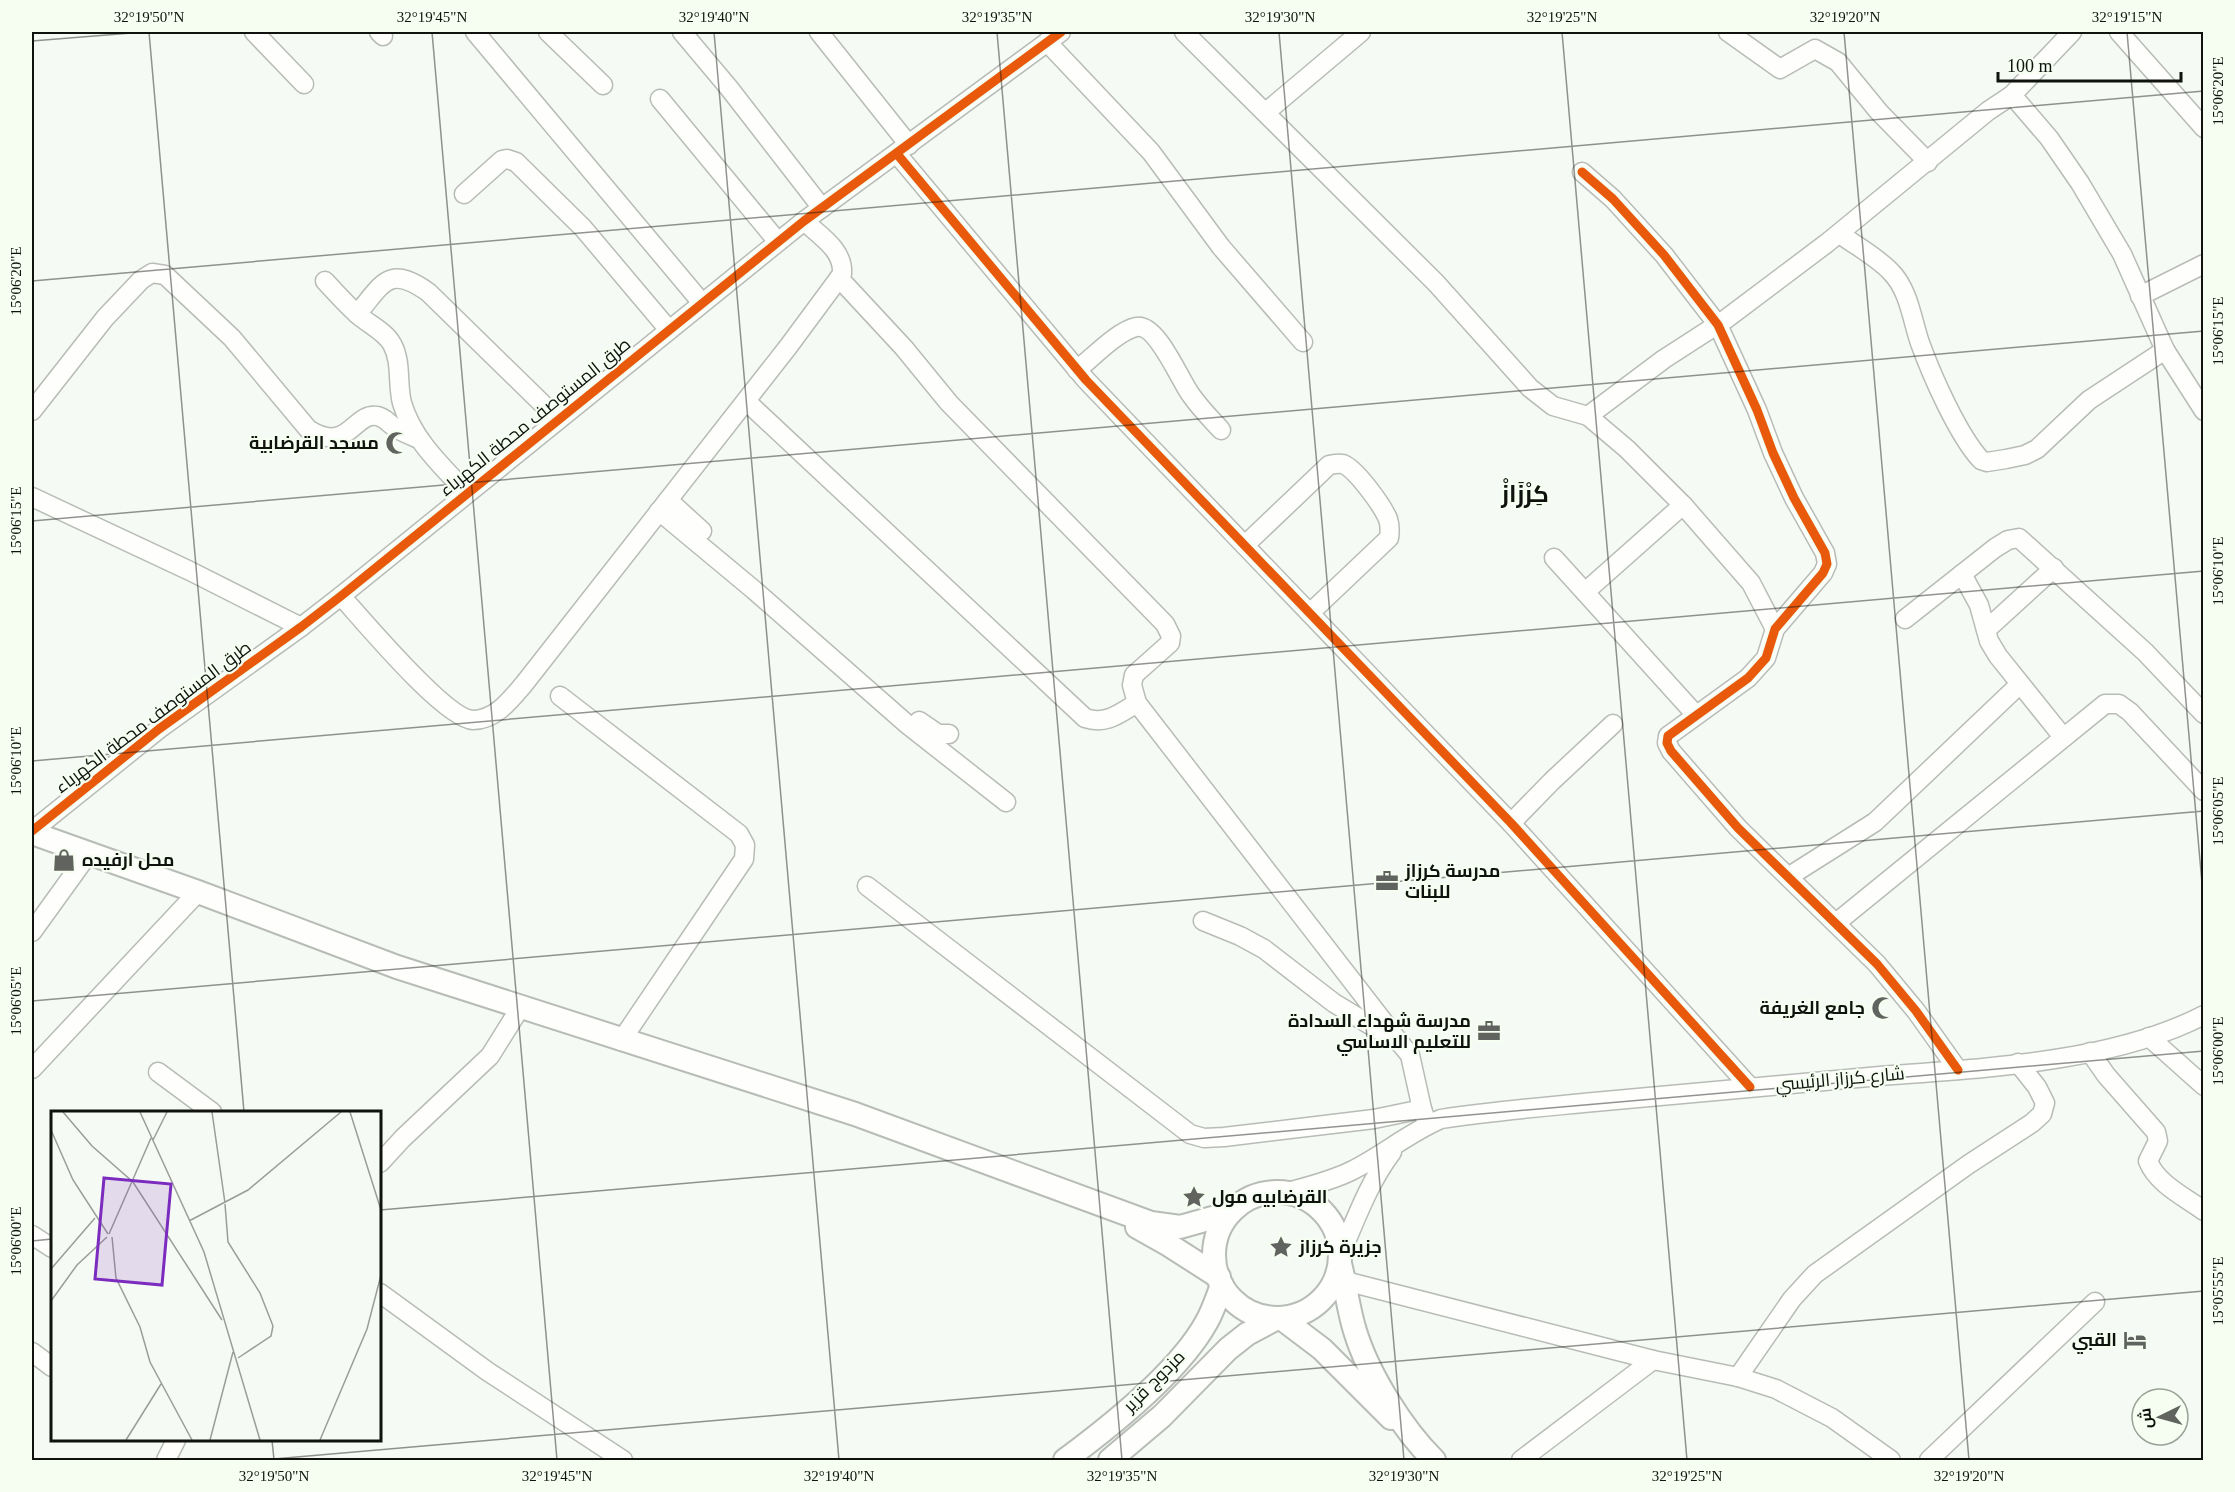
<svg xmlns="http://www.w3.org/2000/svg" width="2235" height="1492" font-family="'Times New Roman',Cairo,serif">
	<rect width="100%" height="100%" fill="#f6faf4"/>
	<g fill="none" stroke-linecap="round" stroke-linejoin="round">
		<g stroke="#b8bcb6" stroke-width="21">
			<g id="minor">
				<path d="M254,32L304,84"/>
				<path d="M379,32L383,36"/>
				<path d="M475,32L702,303"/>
				<path d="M548,32L603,85"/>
				<path d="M682,32L729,88L822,208"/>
				<path d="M819,32L909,145"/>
				<path d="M1184,32L1436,283L1530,388L1553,406L1588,416L1627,449L1683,505L1751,583L1775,629"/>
				<path d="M1728,32L1780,69L1815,49L1838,62L1879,112L1928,162"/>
				<path d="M2119,32L2204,128"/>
				<path d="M1047,42L1151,152L1221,247L1303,342"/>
				<path d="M2012,95L2049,138L2080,183L2122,254L2165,350L2204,411"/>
				<path d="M660,99L778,242"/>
				<path d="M1266,112L1361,32"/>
				<path d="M897,154L1086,380L1511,823L1750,1087"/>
				<path d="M1582,172L1613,199L1664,255L1718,325L1757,410L1773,453L1794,498L1825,553L1827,564L1823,573L1775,629L1766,658L1748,678L1668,736L1667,743L1671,751L1738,828L1877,964L1916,1011L1958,1070"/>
				<path d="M464,194L502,160L507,159L516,162L583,228L669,330"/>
				<path d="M1840,234C1856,246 1877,257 1891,272C1909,290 1912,320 1920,343C1932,376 1958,435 1981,460L1987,462L2006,459L2025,455L2037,449L2089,400L2165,350"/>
				<path d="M839,278L904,348L949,403L1165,624L1171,636L1170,643L1134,675L1132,685L1137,703L1400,1043"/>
				<path d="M325,281C335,292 346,304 357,314C368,324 385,331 392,344C402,362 397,384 402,403C413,440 441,465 467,493"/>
				<path d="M2140,296L2204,264"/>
				<path d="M357,314C383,284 388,264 428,292L558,419"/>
				<path d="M1077,370C1093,357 1118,331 1136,327C1157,322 1180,381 1191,395C1200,408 1211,419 1221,430"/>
				<path d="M746,401L1085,718C1106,725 1119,714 1137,703"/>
				<path d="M32,411L105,318L141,280L152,273L165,275L232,338L308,429C349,455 353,412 377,416C385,417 390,425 397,429C404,433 412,436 419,439"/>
				<path d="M1588,416L1664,359L1726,319L1827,243L1988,111L2012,95L2072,32"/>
				<path d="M32,497L190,571L301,627"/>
				<path d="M668,500L702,531"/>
				<path d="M659,511L754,590L908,725L1006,802"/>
				<path d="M1245,545L1329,465C1334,464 1338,463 1343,464C1356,469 1382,505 1388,519C1390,525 1390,531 1389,538L1310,613"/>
				<path d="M1554,558L1696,715"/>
				<path d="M1962,574L1979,605L1989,641L1998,656L2063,737"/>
				<path d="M1585,592L1683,505"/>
				<path d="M341,596C363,620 445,719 473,720C496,720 511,699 524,684L788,347L842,274C844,250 820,236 804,221"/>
				<path d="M1905,619L1995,548L2008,540L2019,538L2145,652L2204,714"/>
				<path d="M1986,630L2054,568"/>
				<path d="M560,696L739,834L745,845L744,859L621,1041"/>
				<path d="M919,721L938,734H949"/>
				<path d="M1511,823L1552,781L1613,724"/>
				<path d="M32,831L159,729L301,627L341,596L804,221L1061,32"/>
				<path d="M1788,877L1875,822L2020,684"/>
				<path d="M867,886L1190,1134L1204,1138L1224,1137L1374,1119L1422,1109"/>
				<path d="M1203,921L1240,936L1264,949L1334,1003L1400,1043L1410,1055L1422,1109L1426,1120"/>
				<path d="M1836,923L2105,704H2119L2130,712L2204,791"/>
				<path d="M32,932L89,853"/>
				<path d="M2149,1037L2204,1086"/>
				<path d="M2090,1052L2106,1075L2156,1132L2158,1141L2148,1161C2157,1184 2185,1197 2204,1211"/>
				<path d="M32,1069L198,892"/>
				<path d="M158,1072L212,1112"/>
				<path d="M380,1163L403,1138L490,1056L520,1008"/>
				<path d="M1288,1192C1309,1186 1331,1181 1351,1171C1382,1156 1408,1133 1441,1119C1492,1111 1543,1107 1594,1102C1689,1093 1784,1084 1880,1076C1983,1068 2111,1063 2204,1015"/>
				<path d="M32,1235L52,1248"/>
				<path d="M1341,1253C1356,1219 1369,1182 1392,1152"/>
				<path d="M1345,1281L1653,1360L1738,1377L1776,1389L1832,1418L1891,1460"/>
				<path d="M380,1293L487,1371L623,1460"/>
				<path d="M32,1352L52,1367"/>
				<path d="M1738,1377L1792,1299L1815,1274L1969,1164L2032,1123L2042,1114L2045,1103L2037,1087L2018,1063"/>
				<path d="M166,1460L176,1440"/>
				<path d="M1521,1460L1653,1360"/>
				<path d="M1929,1460L2095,1302"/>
			</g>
		</g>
		<g stroke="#b8bcb6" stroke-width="26">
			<g id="major">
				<path d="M32,833L198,892L397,967L855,1114L1151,1223L1180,1227L1230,1213"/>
				<circle cx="1277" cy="1255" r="63"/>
				<path d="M1137,1227L1169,1245L1219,1277"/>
				<path d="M1340,1264C1346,1286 1348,1309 1355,1331C1368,1374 1403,1430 1434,1460"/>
				<path d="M1281,1318L1322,1349L1391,1418"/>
				<path d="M1065,1460C1111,1426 1178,1373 1206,1323C1213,1311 1217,1298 1222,1285"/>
				<path d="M1110,1460L1162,1416L1228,1349L1247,1334L1277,1318"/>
			</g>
		</g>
		<use href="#minor" stroke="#fefefd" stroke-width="18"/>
		<use href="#major" stroke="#fefefd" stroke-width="22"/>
		<g stroke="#f5fef0" stroke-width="13">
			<g id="cycleway">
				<path d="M897,154L1086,380L1511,823L1750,1087"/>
				<path d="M1582,172L1613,199L1664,255L1718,325L1757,410L1773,453L1794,498L1825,553L1827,564L1823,573L1775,629L1766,658L1748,678L1668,736L1667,743L1671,751L1738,828L1877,964L1916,1011L1958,1070"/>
				<path d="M32,831L159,729L301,627L341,596L804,221L1061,32"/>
			</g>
		</g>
		<use href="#cycleway" stroke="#e8590c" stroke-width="9"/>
	</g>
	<path fill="none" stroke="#0f120d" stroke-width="1.5" stroke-opacity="0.45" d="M149,32L244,1112M432,32L557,1460M714,32L839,1460M997,32L1122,1460M1279,32L1404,1460M1562,32L1687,1460M1844,32L1969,1460M2127,32L2204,906M32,41L144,32M32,281L2204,91M32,521L2204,331M32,761L2204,571M32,1001L2204,811M380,1210L2204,1051M32,1241L52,1239M272,1440L274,1460M262,1460L2204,1291"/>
	<defs>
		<g id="mosque-bare" transform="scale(1.8)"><path d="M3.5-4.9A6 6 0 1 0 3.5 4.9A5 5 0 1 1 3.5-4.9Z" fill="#60635e" stroke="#f5fef0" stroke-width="2.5" paint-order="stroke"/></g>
		<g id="shop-bare" transform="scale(1.8)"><path d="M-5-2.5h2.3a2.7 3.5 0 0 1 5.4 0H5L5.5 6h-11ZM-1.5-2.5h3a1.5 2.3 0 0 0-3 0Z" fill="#60635e" stroke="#f5fef0" stroke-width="2.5" paint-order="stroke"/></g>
		<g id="office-bare" transform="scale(1.8)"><path d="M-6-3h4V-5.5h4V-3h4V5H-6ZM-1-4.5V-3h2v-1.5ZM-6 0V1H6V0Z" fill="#60635e" stroke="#f5fef0" stroke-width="2.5" paint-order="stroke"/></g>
		<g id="sight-bare" transform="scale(1.8)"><path d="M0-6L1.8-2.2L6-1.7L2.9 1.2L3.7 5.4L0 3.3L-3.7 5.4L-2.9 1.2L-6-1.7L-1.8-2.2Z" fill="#60635e" stroke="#f5fef0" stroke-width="2.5" paint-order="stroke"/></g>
		<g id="hotel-bare" transform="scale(1.8)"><path d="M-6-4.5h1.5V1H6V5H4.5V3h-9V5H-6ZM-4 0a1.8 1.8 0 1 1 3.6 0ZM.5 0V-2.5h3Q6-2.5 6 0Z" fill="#60635e" stroke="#f5fef0" stroke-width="2.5" paint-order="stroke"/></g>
	</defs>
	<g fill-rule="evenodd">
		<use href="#mosque-bare" x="397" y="443"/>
		<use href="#shop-bare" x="64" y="860"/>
		<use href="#office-bare" x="1387" y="881"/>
		<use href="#mosque-bare" x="1883" y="1008"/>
		<use href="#office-bare" x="1489" y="1031"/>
		<use href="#sight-bare" x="1194" y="1197"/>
		<use href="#sight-bare" x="1281" y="1247"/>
		<use href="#hotel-bare" x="2135" y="1340"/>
	</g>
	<g text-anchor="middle" stroke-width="4.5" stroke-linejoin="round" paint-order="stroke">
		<g font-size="18" fill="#0f120d" stroke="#f5fef0">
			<text transform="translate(535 417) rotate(-39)" y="6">طرق المستوصف محطة الكهرباء</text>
			<text transform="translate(153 717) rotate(-37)" y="6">طرق المستوصف محطة الكهرباء</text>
			<text transform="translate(1840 1079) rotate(-5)" y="6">شارع كرزاز الرئيسي</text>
			<text transform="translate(1154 1381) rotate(-45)" y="6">مزدوج قزير</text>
		</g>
		<g font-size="18" font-weight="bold" fill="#0f120d" stroke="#f5fef0" text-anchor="end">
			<text x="379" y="449">مسجد القرضابية</text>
			<text x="82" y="866" text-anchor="start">محل ارفيده</text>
			<text x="1405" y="877" text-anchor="start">مدرسة كرزاز<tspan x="1405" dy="21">للبنات</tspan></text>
			<text x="1865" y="1014">جامع الغريفة</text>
			<text x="1471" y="1027">مدرسة شهداء السدادة<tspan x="1471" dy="21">للتعليم الاساسي</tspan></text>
			<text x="1212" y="1203" text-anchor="start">القرضابيه مول</text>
			<text x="1299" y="1253" text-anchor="start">جزيرة كرزاز</text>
			<text x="2117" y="1346">القبي</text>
		</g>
		<g font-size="24" font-weight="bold" fill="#0f120d" stroke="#f5fef0">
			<text x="1525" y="502">كِرْزَازْ</text>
		</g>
	</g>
	<g transform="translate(51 1111)">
		<rect width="330" height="330" fill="#f6faf4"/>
		<path fill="none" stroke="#9a9d98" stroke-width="1.5" d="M12,1L41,35L82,71L171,209M89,1L153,141L209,329M161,1L174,92M299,1L330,99M0,19L22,69L57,123M102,29L116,1M174,93L177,131L209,182L222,215L220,225L187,247M138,110L197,79L290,1M58,123L100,27M61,126L65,167L89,216L99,251L141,329M0,158L44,107M0,190L26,154L56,126M75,329L110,273M159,329L182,241M269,329L316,218L330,164"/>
		<path fill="#7b2cbf" fill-opacity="0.15" stroke="#7b2cbf" stroke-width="3" d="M53,67L120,73L111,174L44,168Z"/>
		<rect width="330" height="330" fill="none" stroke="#0f120d" stroke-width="3"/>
	</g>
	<rect width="2235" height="1492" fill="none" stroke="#f5fef0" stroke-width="66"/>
	<g transform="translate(2160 1417) rotate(265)"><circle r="28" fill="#f5fef0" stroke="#99a095" stroke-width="1.5"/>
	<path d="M0-4.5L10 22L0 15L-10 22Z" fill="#60635e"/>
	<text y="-9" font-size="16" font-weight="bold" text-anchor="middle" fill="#0f120d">ش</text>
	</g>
	<path d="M1998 72v9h183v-9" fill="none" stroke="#0f120d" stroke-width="3"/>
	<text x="2007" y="72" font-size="18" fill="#0f120d" stroke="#f5fef0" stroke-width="4.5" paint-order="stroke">100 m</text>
	<rect x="33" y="33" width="2169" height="1426" fill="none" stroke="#0f120d" stroke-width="2"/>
	<g font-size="15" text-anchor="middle" fill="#0f120d">
		<text x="149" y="22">32°19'50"N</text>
		<text x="432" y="22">32°19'45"N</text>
		<text x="714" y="22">32°19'40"N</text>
		<text x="997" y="22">32°19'35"N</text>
		<text x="1280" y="22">32°19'30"N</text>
		<text x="1562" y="22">32°19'25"N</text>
		<text x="1845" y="22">32°19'20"N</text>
		<text x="2127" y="22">32°19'15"N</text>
		<text transform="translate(2218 91) rotate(-90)" y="5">15°06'20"E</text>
		<text transform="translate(16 281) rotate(-90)" y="5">15°06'20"E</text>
		<text transform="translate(2218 331) rotate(-90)" y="5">15°06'15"E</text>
		<text transform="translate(16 521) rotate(-90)" y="5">15°06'15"E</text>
		<text transform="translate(2218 571) rotate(-90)" y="5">15°06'10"E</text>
		<text transform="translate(16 761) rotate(-90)" y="5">15°06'10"E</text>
		<text transform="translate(2218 811) rotate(-90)" y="5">15°06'05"E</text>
		<text transform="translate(16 1001) rotate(-90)" y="5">15°06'05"E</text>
		<text transform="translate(2218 1051) rotate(-90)" y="5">15°06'00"E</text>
		<text transform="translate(16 1241) rotate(-90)" y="5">15°06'00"E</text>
		<text transform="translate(2218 1291) rotate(-90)" y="5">15°05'55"E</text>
		<text x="274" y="1481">32°19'50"N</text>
		<text x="557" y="1481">32°19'45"N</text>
		<text x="839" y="1481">32°19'40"N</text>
		<text x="1122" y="1481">32°19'35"N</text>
		<text x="1404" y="1481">32°19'30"N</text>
		<text x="1687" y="1481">32°19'25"N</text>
		<text x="1969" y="1481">32°19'20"N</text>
	</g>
</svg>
